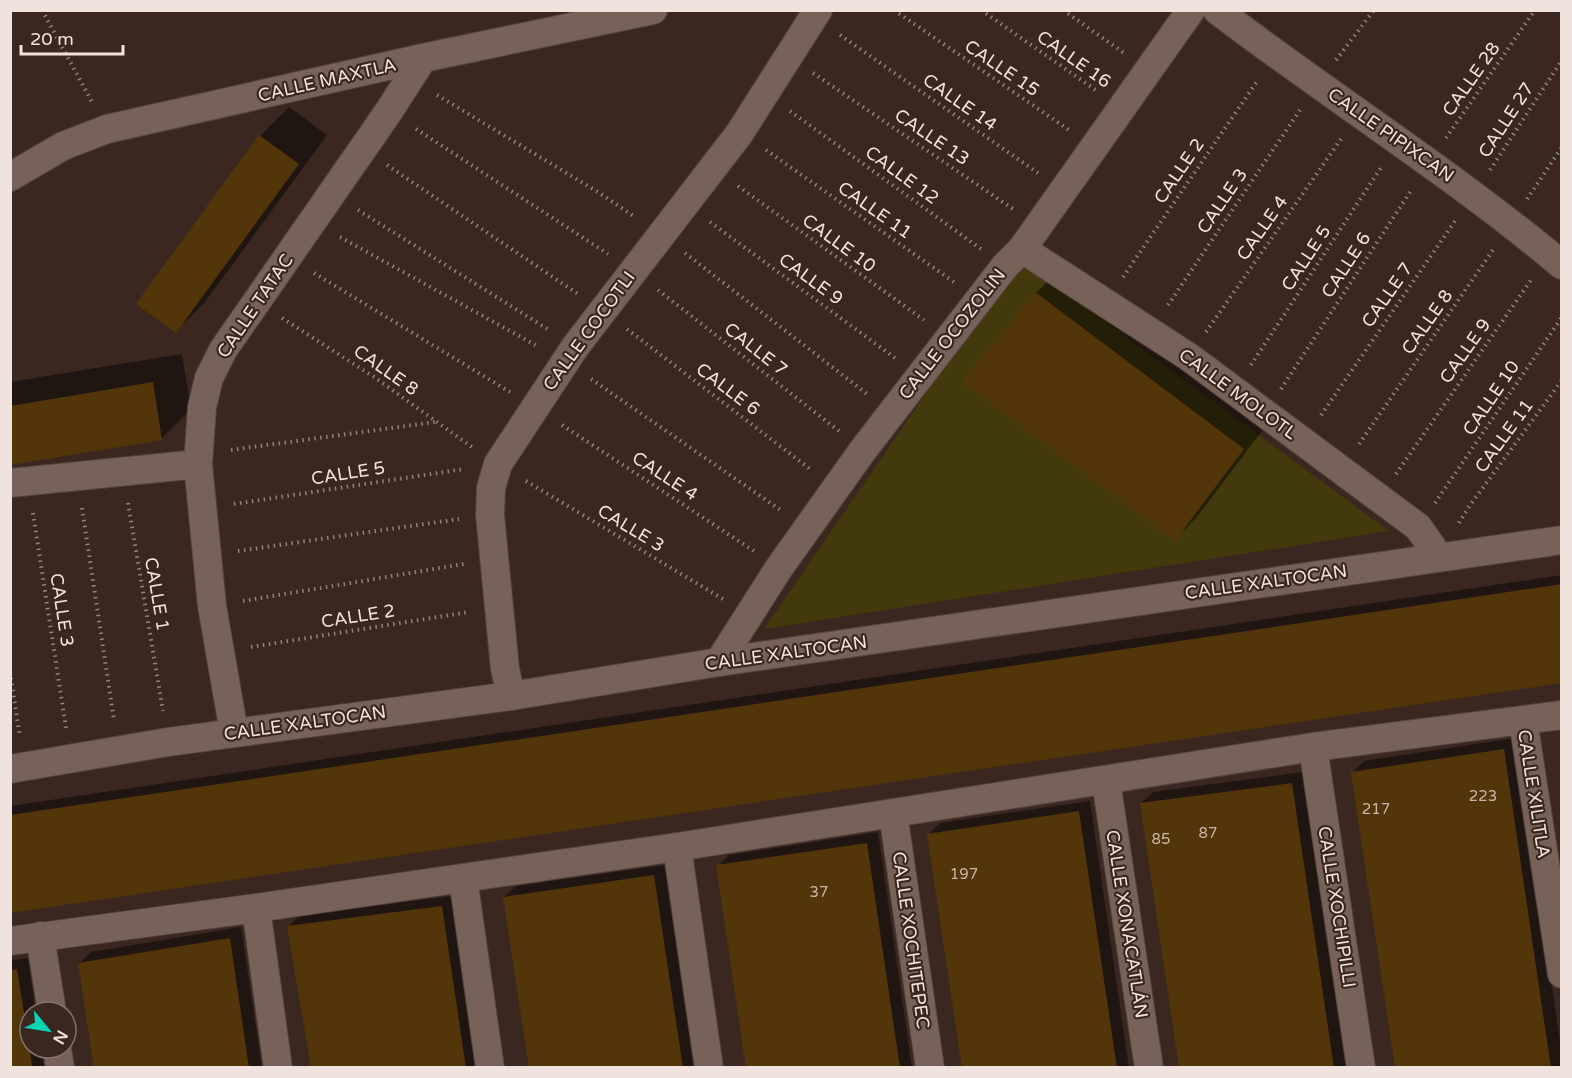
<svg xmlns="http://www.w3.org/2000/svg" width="1572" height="1078" font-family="'Varela Round',sans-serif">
	<rect width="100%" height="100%" fill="#3a2820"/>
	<path fill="#42390c" d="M1019,258L1389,531L764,629Z"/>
	<g fill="#0007">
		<path d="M289,107L327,135L205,302L176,331L260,136Z"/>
		<path d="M1058,271L1265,427L1196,518L1175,539L964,381L1036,293Z"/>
		<path d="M182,354L191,409L162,438L10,464V382Z"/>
		<path d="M1562,575V681L10,911V806Z"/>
		<path d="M1515,738L1562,1054V1068H1396L1352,773L1364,761Z"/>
		<path d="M1303,772L1347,1068H1181L1141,803L1153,792Z"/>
		<path d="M1090,801L1129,1068H964L929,834L940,823Z"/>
		<path d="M878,832L912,1068H747L718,866L729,855Z"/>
		<path d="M665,865L695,1068H530L504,897L516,886Z"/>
		<path d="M453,896L479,1068H313L289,926L300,915Z"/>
		<path d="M241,927L262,1068H95L79,964L91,952Z"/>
		<path d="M28,958L36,1012H30V1048H42L45,1068H10V961Z"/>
	</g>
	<g fill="#53350a">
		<path d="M259,135L299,164L176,333L136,304Z"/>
		<path d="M1035,292L1244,449L1175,541L962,382Z"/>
		<path d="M153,382L162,440L10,465V406Z"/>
		<path d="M1562,584V683L10,913V815Z"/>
		<path d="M1504,749L1551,1068H1395L1351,772Z"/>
		<path d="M1292,783L1334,1068H1179L1140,803Z"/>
		<path d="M1079,811L1117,1068H962L927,834Z"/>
		<path d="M867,843L900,1068H746L716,865Z"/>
		<path d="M654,875L683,1068H529L503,897Z"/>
		<path d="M442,906L466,1068H311L287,926Z"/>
		<path d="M230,938L249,1068H94L78,963Z"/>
		<path d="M17,969L30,1050L32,1068H10V970Z"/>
	</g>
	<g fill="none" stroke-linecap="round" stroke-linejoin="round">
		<g stroke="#53433c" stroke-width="30">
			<g id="street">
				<path d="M1217,10C1331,97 1452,173 1562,265"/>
				<path d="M10,177L63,146L107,129L423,58L653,10"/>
				<path d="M1022,249L1189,357L1418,527L1439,557"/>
				<path d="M10,483L198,464"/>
				<path d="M719,662L779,568L863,450L1005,266L1022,249L1191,10"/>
				<path d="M511,696L505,669L490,515L491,488L498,464L575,347L739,134L818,10"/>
				<path d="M1523,720L1562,974"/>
				<path d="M234,732L212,606L198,464L202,407L209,378L223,350L389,111L423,58"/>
				<path d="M1313,747L1361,1068"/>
				<path d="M10,769L168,742L511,696L719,662L1562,540"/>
				<path d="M1106,781L1149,1068"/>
				<path d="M893,813L930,1068"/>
				<path d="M677,847L709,1068"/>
				<path d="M463,878L490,1068"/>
				<path d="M256,908L278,1068"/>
				<path d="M40,936L52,1012"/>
				<path d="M10,941L256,908L677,847L1313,747L1562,715"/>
				<path d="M57,1048L60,1068"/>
			</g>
		</g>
		<g stroke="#92837c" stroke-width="4" stroke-dasharray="1.5 4.5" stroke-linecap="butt">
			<path d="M42,10L92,102"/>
			<path d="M894,10L1069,130"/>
			<path d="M981,10L1097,91"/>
			<path d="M1063,10L1124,53"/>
			<path d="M840,35L1038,173"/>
			<path d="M1336,60L1374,10"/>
			<path d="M813,73L1013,209"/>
			<path d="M437,95L598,192L635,217"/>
			<path d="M790,111L981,249"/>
			<path d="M416,129L608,254"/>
			<path d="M1446,138L1535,10"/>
			<path d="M766,150L954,282"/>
			<path d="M387,165L578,294"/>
			<path d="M1490,170L1562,60"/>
			<path d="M738,186L924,320"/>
			<path d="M1527,199L1562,147"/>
			<path d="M358,210L549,330"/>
			<path d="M710,222L895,358"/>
			<path d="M340,237L539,347"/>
			<path d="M685,253L867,394"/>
			<path d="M314,273L510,392"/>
			<path d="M1123,277L1258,80"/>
			<path d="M658,290L839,431"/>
			<path d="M1168,305L1300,110"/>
			<path d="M282,318L374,377L472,447"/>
			<path d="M627,329L810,469"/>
			<path d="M1206,332L1341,139"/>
			<path d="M1251,365L1382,166"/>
			<path d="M591,379L782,511"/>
			<path d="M1281,389L1412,189"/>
			<path d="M1321,415L1455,221"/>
			<path d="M562,425L754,551"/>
			<path d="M1359,444L1493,250"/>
			<path d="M231,450L435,422"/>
			<path d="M1396,474L1531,280"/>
			<path d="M526,481L723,599"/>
			<path d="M128,503L163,711"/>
			<path d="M1435,503L1562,317"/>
			<path d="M234,504L464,469"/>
			<path d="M82,508L114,720"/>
			<path d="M33,513L66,728"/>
			<path d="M1459,523L1468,508L1562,380"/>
			<path d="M238,551L459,519"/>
			<path d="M243,601L464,564"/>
			<path d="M251,647L469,612"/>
			<path d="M10,672L20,737"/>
		</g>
		<use href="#street" stroke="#776259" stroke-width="28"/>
	</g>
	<g text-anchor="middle" stroke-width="4.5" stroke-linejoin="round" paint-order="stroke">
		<g font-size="15" fill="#c9b8a9">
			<text x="1483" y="801">223</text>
			<text x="1376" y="814">217</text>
			<text x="1208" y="838">87</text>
			<text x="1161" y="844">85</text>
			<text x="964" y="879">197</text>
			<text x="819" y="897">37</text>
		</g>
		<g font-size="18" fill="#f0e3de" stroke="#3a2820">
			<text transform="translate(1074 59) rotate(35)" y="6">CALLE 16</text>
			<text transform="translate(1002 68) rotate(34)" y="6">CALLE 15</text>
			<text transform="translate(1471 79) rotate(-55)" y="6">CALLE 28</text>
			<text transform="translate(327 80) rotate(-13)" y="6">CALLE MAXTLA</text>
			<text transform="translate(960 102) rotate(35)" y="6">CALLE 14</text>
			<text transform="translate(1506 120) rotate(-57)" y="6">CALLE 27</text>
			<text transform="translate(1391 135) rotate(35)" y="6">CALLE PIPIXCAN</text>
			<text transform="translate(932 137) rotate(34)" y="6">CALLE 13</text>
			<text transform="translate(1179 171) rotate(-56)" y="6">CALLE 2</text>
			<text transform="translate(902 175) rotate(36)" y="6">CALLE 12</text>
			<text transform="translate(1222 201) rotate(-56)" y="6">CALLE 3</text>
			<text transform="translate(875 210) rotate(35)" y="6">CALLE 11</text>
			<text transform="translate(1262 228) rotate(-55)" y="6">CALLE 4</text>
			<text transform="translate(839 243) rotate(36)" y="6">CALLE 10</text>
			<text transform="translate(1306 258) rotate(-57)" y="6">CALLE 5</text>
			<text transform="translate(1346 265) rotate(-57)" y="6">CALLE 6</text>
			<text transform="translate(811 279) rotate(36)" y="6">CALLE 9</text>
			<text transform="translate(1387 295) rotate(-55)" y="6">CALLE 7</text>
			<text transform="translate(255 306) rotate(-56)" y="6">CALLE TATAC</text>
			<text transform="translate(1427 322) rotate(-55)" y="6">CALLE 8</text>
			<text transform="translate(589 331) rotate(-54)" y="6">CALLE COCOTLI</text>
			<text transform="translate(952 334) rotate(-52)" y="6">CALLE OCOZOLIN</text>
			<text transform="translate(756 349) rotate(38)" y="6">CALLE 7</text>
			<text transform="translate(1465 351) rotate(-55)" y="6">CALLE 9</text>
			<text transform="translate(386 370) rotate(35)" y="6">CALLE 8</text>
			<text transform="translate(728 389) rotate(37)" y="6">CALLE 6</text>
			<text transform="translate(1238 394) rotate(36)" y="6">CALLE MOLOTL</text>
			<text transform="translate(1491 398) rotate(-56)" y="6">CALLE 10</text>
			<text transform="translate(1504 436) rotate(-54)" y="6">CALLE 11</text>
			<text transform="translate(348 473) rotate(-9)" y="6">CALLE 5</text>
			<text transform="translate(665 476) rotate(33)" y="6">CALLE 4</text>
			<text transform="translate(631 528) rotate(31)" y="6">CALLE 3</text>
			<text transform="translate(1266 582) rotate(-8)" y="6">CALLE XALTOCAN</text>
			<text transform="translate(157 594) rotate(80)" y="6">CALLE 1</text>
			<text transform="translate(62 610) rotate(81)" y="6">CALLE 3</text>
			<text transform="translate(358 616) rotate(-9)" y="6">CALLE 2</text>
			<text transform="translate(786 653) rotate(-8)" y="6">CALLE XALTOCAN</text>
			<text transform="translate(305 723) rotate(-8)" y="6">CALLE XALTOCAN</text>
			<text transform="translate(1534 794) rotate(81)" y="6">CALLE XILITLA</text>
			<text transform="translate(1337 907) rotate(81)" y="6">CALLE XOCHIPILLI</text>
			<text transform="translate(1127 924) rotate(81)" y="6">CALLE XONACATLÁN</text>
			<text transform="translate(911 940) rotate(82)" y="6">CALLE XOCHITEPEC</text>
		</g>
	</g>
	<rect width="1572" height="1078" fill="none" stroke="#f0e3de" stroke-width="24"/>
	<g transform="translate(48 1030) rotate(120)"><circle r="28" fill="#3a2820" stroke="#83736c" stroke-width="1.5"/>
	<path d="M0-4.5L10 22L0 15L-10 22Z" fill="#07d5b6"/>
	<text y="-9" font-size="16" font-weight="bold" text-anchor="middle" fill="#f0e3de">N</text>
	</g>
	<path d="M21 45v9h102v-9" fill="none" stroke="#f0e3de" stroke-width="3"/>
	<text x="30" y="45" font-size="18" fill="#f0e3de" stroke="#3a2820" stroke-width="4.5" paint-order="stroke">20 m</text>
</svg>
